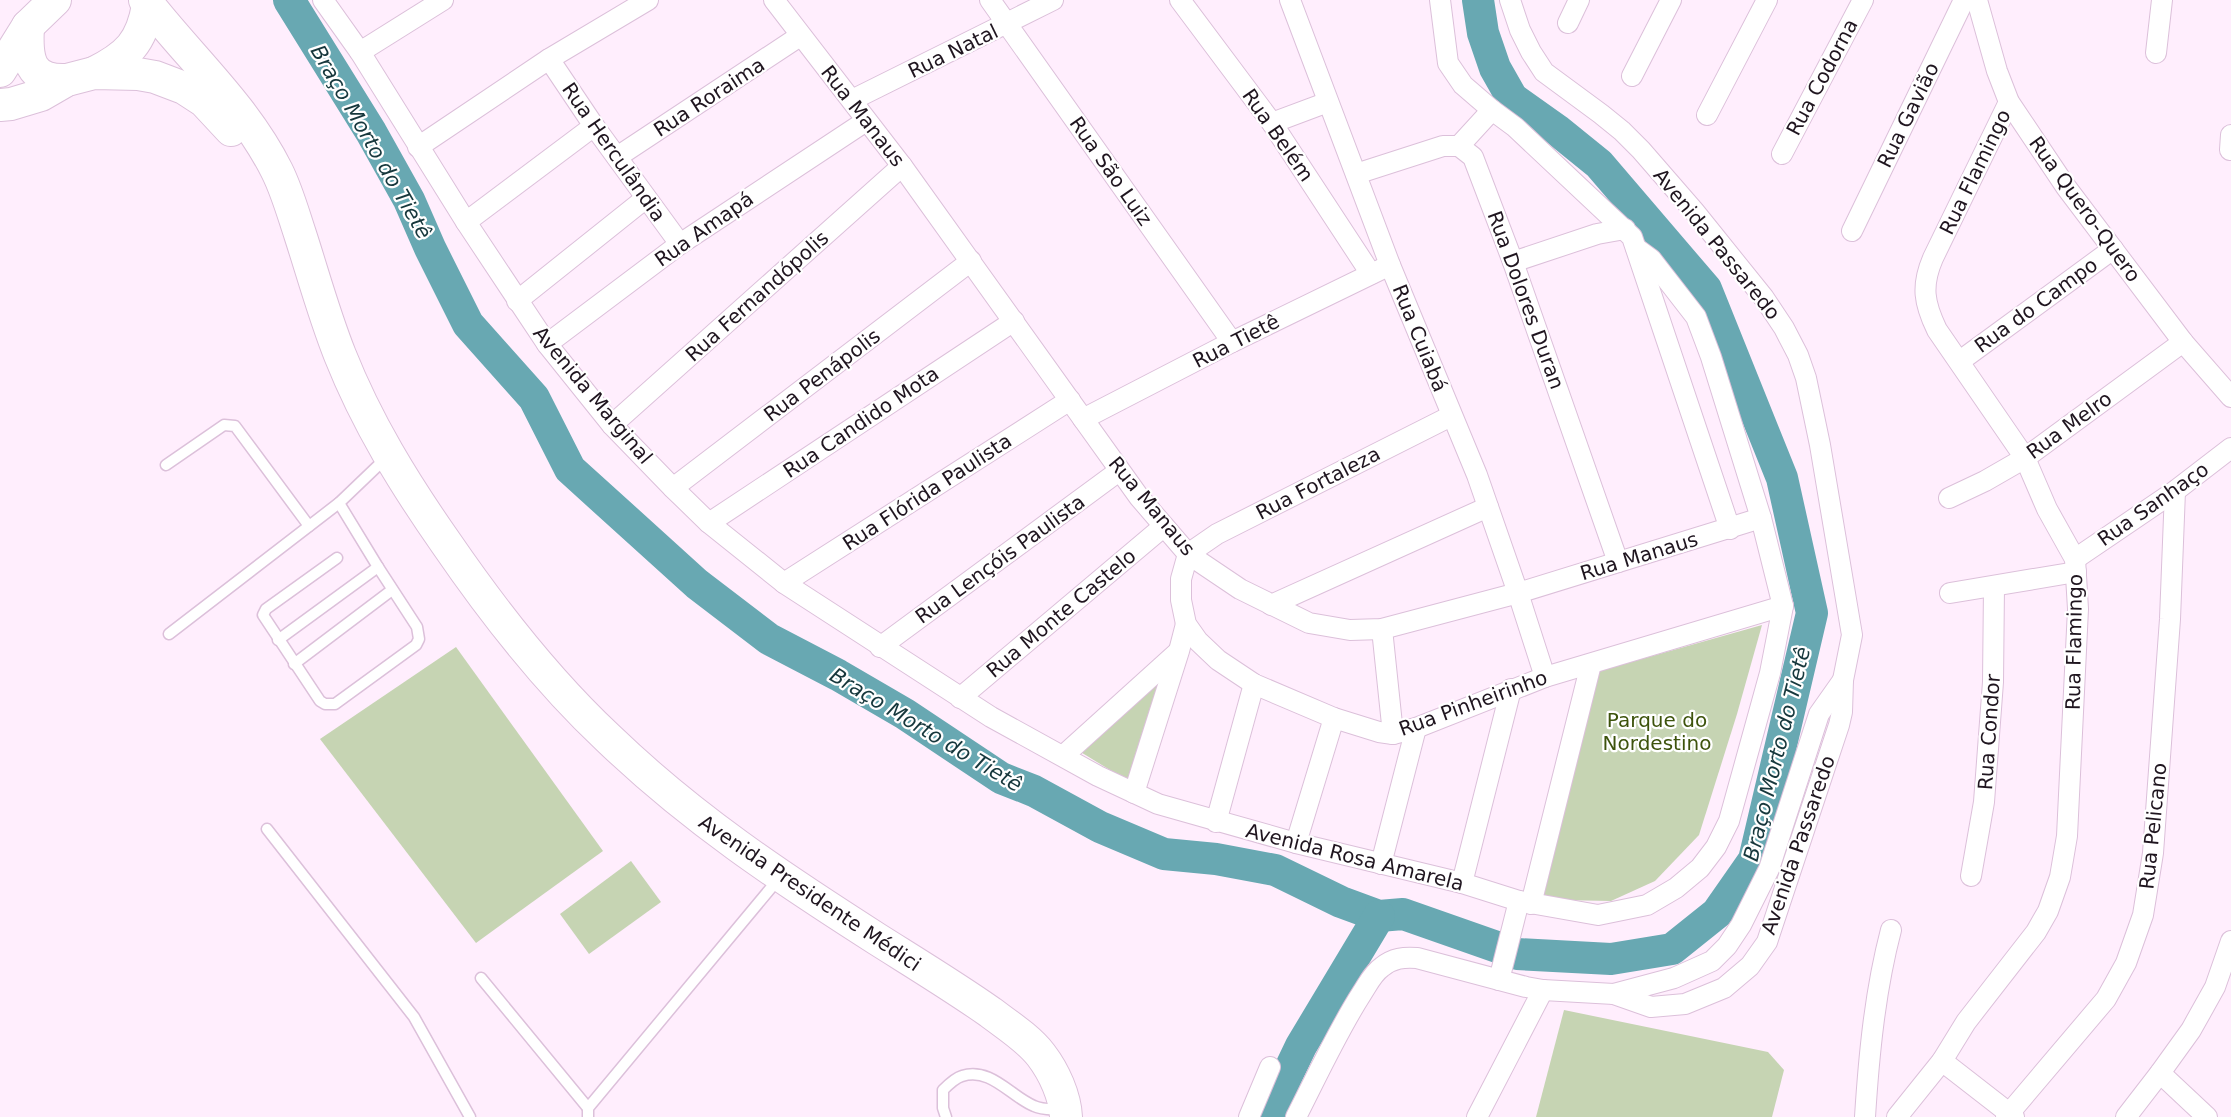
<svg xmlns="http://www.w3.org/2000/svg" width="2231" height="1117" font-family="'DejaVu Sans',sans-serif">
	<rect width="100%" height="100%" fill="#ffeefd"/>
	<g fill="#c6d4b3">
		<path d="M1762,625L1737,714L1699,835L1655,881L1611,901L1559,900L1542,894L1599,671Z"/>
		<path d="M456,647L603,851L476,943L320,739Z"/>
		<path d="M1170,668L1128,781L1079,751Z"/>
		<path d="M631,861L661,902L589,954L560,914Z"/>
		<path d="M1564,1010L1768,1052L1784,1070L1772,1117H1536Z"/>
	</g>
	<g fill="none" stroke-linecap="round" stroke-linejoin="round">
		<g stroke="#68a8b2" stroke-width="32">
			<path d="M289,0L371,132L409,200L430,248L468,324L534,398L570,469L697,584L769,639L838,675L905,714L1001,778L1034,791L1100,827L1164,854L1216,859L1275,870L1341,902L1379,916L1403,914L1517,954L1611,959L1672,949L1717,913L1754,860L1812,613L1782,478L1706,289L1599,164L1557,130L1512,98L1495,68L1483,33L1478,0"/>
			<path d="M1267,1117L1301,1046L1379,916"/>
		</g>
		<g stroke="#dcc0da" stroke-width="13">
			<g id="service">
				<path d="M166,465L224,425L235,426L309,526"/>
				<path d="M337,558L266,609L263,615L320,701L325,704H335L416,645L419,639L417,627L378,567"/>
				<path d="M169,634L339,503"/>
				<path d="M278,640L378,567L339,503L386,458"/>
				<path d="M294,664L392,590"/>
				<path d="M267,829L414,1017L470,1117"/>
				<path d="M481,978L588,1108"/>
				<path d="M588,1117V1108L780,877"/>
				<path d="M946,1117L943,1108V1090C948,1085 955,1078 962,1076C991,1067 1010,1096 1034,1106C1042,1110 1053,1109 1062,1110"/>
			</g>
		</g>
		<g stroke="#dcc0da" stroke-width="22">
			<g id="minor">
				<path d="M323,0L360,52L466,222L547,344L612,425L673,488L709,523L784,583L991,717L1098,776L1158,804L1296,843L1462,883L1519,901L1598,915L1647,905L1676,888L1700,868L1716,847L1729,821L1770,673L1783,606L1761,518L1711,357L1696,317L1651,259L1636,248"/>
				<path d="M774,0L902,166L1139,497L1188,554L1240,589L1309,623L1350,630L1382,629L1518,593L1761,518"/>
				<path d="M990,0L1232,342"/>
				<path d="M1180,0L1272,123L1371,274"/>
				<path d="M1290,0L1390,265L1477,475L1518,593L1545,677"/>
				<path d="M1440,0L1448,63L1463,85L1492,110"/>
				<path d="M1977,0L1997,71L2009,102L2066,187L2183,342L2231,397"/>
				<path d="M1568,23L1579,0"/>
				<path d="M360,52L443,0"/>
				<path d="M2156,53L2162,0"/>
				<path d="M549,59L594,126L680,244"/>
				<path d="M1632,76L1671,0"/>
				<path d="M852,100L1053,0"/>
				<path d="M1707,115L1767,0"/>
				<path d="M1272,123L1328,102"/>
				<path d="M1459,146L1492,110L1515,127L1632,237L1730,529"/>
				<path d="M418,147L549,59L648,0"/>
				<path d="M2230,150L2231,135"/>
				<path d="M1782,154L1863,0"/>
				<path d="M617,157L800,36"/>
				<path d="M1356,174L1443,146H1459L1473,157L1513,262L1618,562"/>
				<path d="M466,222L594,126"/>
				<path d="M1852,231L1964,0"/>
				<path d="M1513,262L1597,234L1625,229"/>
				<path d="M517,301L646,198"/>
				<path d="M547,344L680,244L866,121"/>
				<path d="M1960,361L2113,249"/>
				<path d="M1451,416L1217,534L1188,554L1181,579V600L1186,624L1198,641L1218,660L1254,684L1334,718L1379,732L1393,734L1416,728L1545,677L1783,606"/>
				<path d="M1083,419L1232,342L1390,265"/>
				<path d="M612,425L902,166"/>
				<path d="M673,488L971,261"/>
				<path d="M1949,498L1985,481L2025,458L2183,342"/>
				<path d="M709,523L1014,321"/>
				<path d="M2075,559L2175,491L2231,448"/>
				<path d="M784,583L1070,400"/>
				<path d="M1950,593L2076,572"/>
				<path d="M1271,605L1488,507"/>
				<path d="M1382,629L1393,734"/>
				<path d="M880,647L1119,471"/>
				<path d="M960,698L1163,527"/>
				<path d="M1063,756L1177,653"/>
				<path d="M1134,793L1179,651L1186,624"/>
				<path d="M1216,822L1254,684"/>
				<path d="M1296,843L1334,718"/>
				<path d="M1381,864L1416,728"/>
				<path d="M1971,876L1984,802L1993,682L1994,587"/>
				<path d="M1462,883L1511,689"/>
				<path d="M1531,904L1591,664"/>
				<path d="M1499,980L1519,901"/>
				<path d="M1614,994L1674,978L1712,961L1727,946L1741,925L1769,869L1819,714L1843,680"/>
				<path d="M1942,1061L2014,1117"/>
				<path d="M2160,1073L2207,1117"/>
				<path d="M1249,1117L1270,1067"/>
				<path d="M1296,1117C1317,1076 1337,1032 1362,993C1368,984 1373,973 1382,967C1393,958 1404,957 1417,958L1526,987L1543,990L1614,994L1651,1007L1685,1004L1724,988L1750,966L1767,942L1839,725L1842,712L1843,680L1852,635L1820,445L1806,378L1798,355L1784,328L1764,298L1694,211L1641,150L1622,131L1601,114L1544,72L1531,52L1520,30L1510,0"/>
				<path d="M1477,1117L1543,990"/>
				<path d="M1865,1117C1869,1054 1875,991 1891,930"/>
				<path d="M1897,1117L1942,1061L1966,1022L2036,932L2048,911L2060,877L2067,836L2078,609L2075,559L2047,509L2025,458L1937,330C1924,303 1921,286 1933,258L2009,102"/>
				<path d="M2006,1117L2106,999L2126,963L2143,915L2153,853L2170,619L2175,491"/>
				<path d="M2126,1117L2160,1073L2191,1030L2215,987L2231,941"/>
			</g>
		</g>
		<g stroke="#dcc0da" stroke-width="34">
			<g id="primary">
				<path d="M145,0C189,57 244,105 277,171C287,191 293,213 300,234C313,274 324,315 340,355C367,423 404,483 446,543C494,613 546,680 608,738C691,818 780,877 877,939C915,963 953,986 990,1012C1007,1025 1028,1038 1041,1055C1054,1072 1065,1096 1066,1117"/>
				<path d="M28,26C26,59 29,82 67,80"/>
				<path d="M0,71L28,26L55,0"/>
				<path d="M94,73C128,56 142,42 148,5"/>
				<path d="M0,105L11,104L41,95L67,80L94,73L138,74L155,77L184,88L204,101L231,130"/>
			</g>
		</g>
		<use href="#service" stroke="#fff" stroke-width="10"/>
		<use href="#minor" stroke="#fff" stroke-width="20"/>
		<use href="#primary" stroke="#fff" stroke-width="32"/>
	</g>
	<g text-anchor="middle" stroke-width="4.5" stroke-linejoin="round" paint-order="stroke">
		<g font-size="20" fill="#1f151f" stroke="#fff">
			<text transform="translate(953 51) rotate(-26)" y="7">Rua Natal</text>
			<text transform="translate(1822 77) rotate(-62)" y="7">Rua Codorna</text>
			<text transform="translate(709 97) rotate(-33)" y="7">Rua Roraima</text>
			<text transform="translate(1908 115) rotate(-64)" y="7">Rua Gavião</text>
			<text transform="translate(863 116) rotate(52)" y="7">Rua Manaus</text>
			<text transform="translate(1278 135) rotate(55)" y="7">Rua Belém</text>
			<text transform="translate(614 152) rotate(55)" y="7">Rua Herculândia</text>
			<text transform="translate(1111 171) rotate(55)" y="7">Rua São Luiz</text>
			<text transform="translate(1975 172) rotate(-64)" y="7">Rua Flamingo</text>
			<text transform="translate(2085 209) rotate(54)" y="7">Rua Quero-Quero</text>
			<text transform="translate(704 229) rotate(-35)" y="7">Rua Amapá</text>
			<text transform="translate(1717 244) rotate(51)" y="7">Avenida Passaredo</text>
			<text transform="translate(757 296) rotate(-42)" y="7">Rua Fernandópolis</text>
			<text transform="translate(1526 300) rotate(70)" y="7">Rua Dolores Duran</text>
			<text transform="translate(2036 305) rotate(-36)" y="7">Rua do Campo</text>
			<text transform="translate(1420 338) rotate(68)" y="7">Rua Cuiabá</text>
			<text transform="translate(1236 341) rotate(-27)" y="7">Rua Tietê</text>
			<text transform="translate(822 375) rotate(-37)" y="7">Rua Penápolis</text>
			<text transform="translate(593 395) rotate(50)" y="7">Avenida Marginal</text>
			<text transform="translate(861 422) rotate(-34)" y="7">Rua Candido Mota</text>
			<text transform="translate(2069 425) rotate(-36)" y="7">Rua Melro</text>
			<text transform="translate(1318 483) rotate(-27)" y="7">Rua Fortaleza</text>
			<text transform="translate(927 492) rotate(-33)" y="7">Rua Flórida Paulista</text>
			<text transform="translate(2153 504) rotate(-35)" y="7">Rua Sanhaço</text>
			<text transform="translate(1152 506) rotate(50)" y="7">Rua Manaus</text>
			<text transform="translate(1639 556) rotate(-17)" y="7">Rua Manaus</text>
			<text transform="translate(1000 559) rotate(-36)" y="7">Rua Lençóis Paulista</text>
			<text transform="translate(1061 613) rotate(-40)" y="7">Rua Monte Castelo</text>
			<text transform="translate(2074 642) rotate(-89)" y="7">Rua Flamingo</text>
			<text transform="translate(1473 703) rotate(-20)" y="7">Rua Pinheirinho</text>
			<text transform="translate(1989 732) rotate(-86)" y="7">Rua Condor</text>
			<text transform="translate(2153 826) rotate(-84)" y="7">Rua Pelicano</text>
			<text transform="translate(1798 845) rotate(-71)" y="7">Avenida Passaredo</text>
			<text transform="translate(1355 857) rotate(14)" y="7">Avenida Rosa Amarela</text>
			<text transform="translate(810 893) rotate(34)" y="7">Avenida Presidente Médici</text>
		</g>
		<g font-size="20" fill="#3d530c" stroke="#fff">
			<text x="1657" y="727">Parque do<tspan x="1657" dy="23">Nordestino</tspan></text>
		</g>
		<g font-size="21" font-style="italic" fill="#16373c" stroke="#fff">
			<text transform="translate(371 142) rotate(60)" y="7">Braço Morto do Tietê</text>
			<text transform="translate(926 730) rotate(31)" y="7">Braço Morto do Tietê</text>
			<text transform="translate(1777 754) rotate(-76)" y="7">Braço Morto do Tietê</text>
		</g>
	</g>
</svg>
